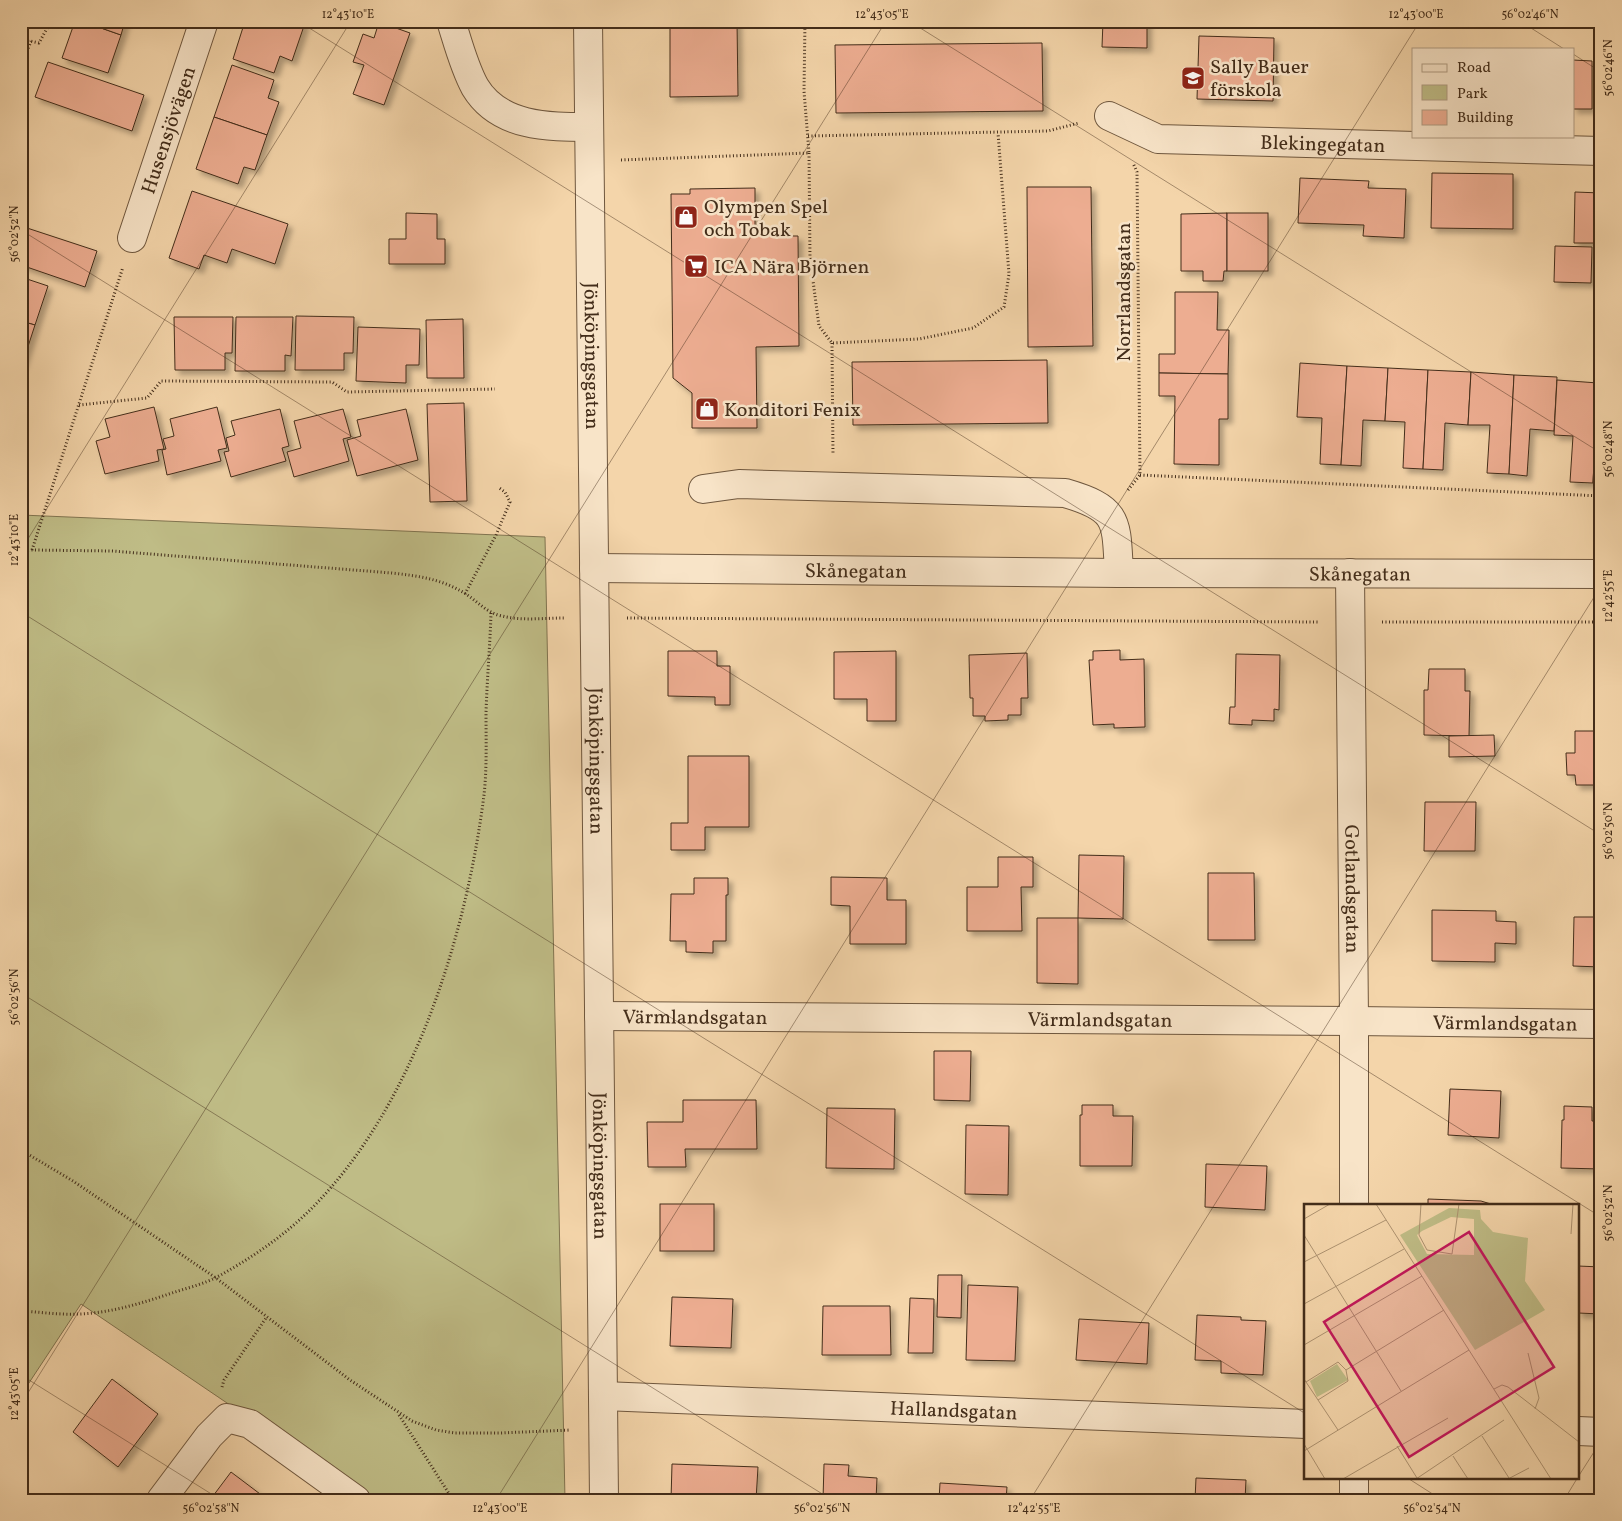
<svg xmlns="http://www.w3.org/2000/svg" width="1622" height="1521" font-family="Vollkorn,serif">
	<defs>
		<filter id="shadow"><feDropShadow dx="4.5" dy="4.5" stdDeviation="2.5" flood-color="#0004"/></filter>
	</defs>
	<rect width="100%" height="100%" fill="#f4d5aa"/>
	<filter id="stains"><feTurbulence type="fractalNoise" baseFrequency=".004" numOctaves="4"/><feColorMatrix values="0 0 0 0 .2 0 0 0 0 .09 0 0 0 0 .02 0 0 0 .5 -.17"/></filter>
	<radialGradient id="worn" r=".72"><stop offset=".6" stop-color="#630" stop-opacity="0"/><stop offset="1" stop-color="#630" stop-opacity=".3"/></radialGradient>
	<path fill="#bfbc86" stroke="#817450" d="M21,515L545,537L565,1500H370L81,1304L21,1395Z"/>
	<g fill="#edad91" stroke="#432d1a" filter="url(#shadow)">
		<path d="M75,21H81L121,35L108,73L62,58Z"/>
		<path d="M81,21H125L121,35Z"/>
		<path d="M245,21H299L305,23L292,61L280,56L274,73L233,59Z"/>
		<path d="M670,21H737L738,96L670,97Z"/>
		<path d="M1103,21H1147V48L1102,47Z"/>
		<path d="M379,22L410,33L384,105L353,94L364,65L353,62L363,34L374,38Z"/>
		<path d="M1199,36L1274,38L1273,101L1197,99Z"/>
		<path d="M1042,43L1043,111L836,113L835,45Z"/>
		<path d="M1573,60L1592,61V109H1573Z"/>
		<path d="M48,62L144,95L132,131L35,97Z"/>
		<path d="M232,65L274,80L268,98L279,102L267,135L214,117Z"/>
		<path d="M214,117L267,135L255,170L244,167L238,184L196,169Z"/>
		<path d="M1432,173L1513,174V229L1431,228Z"/>
		<path d="M1300,178L1369,181L1368,188L1406,189L1404,238L1363,236L1364,225L1298,223Z"/>
		<path d="M1027,187H1091L1093,346L1028,347Z"/>
		<path d="M755,188V236H798L799,346L756,347L757,428H692V393L673,378L671,194H690V189Z"/>
		<path d="M192,191L288,224L275,264L232,249L227,263L204,255L199,269L169,258Z"/>
		<path d="M1575,192L1601,193V243H1574Z"/>
		<path d="M406,213L437,214V239H445V264H389V239H406Z"/>
		<path d="M1227,213V271H1224L1223,281H1203V271H1181V214Z"/>
		<rect x="1227" y="213" width="41" height="58"/>
		<path d="M21,226L97,251L85,287L21,265Z"/>
		<path d="M1555,246L1592,247L1591,283L1554,282Z"/>
		<path d="M21,277L48,286L35,325L21,321Z"/>
		<path d="M1175,292H1218L1217,330H1229L1228,374L1159,373V354H1175Z"/>
		<path d="M296,316L354,317L353,353H344V370H295Z"/>
		<path d="M174,317H233L232,353H225V370H175Z"/>
		<path d="M236,317H293L291,356L285,355V371H235Z"/>
		<path d="M463,319L464,378H427L426,320Z"/>
		<path d="M21,321L35,325L22,365L21,364Z"/>
		<path d="M358,327L420,329L419,365H406V383L356,381Z"/>
		<path d="M1047,360L1048,423L853,425L852,362Z"/>
		<path d="M1300,363L1347,366L1341,465L1320,464L1322,418L1297,417Z"/>
		<path d="M1347,366L1388,368L1385,421L1363,420L1361,466L1341,465Z"/>
		<path d="M1388,368L1428,370L1423,469L1403,468L1405,422L1385,421Z"/>
		<path d="M1428,370L1471,372L1468,425L1445,423L1443,470L1423,469Z"/>
		<path d="M1471,372L1514,375L1509,474L1487,473L1490,425H1468Z"/>
		<path d="M1159,373L1228,374V419H1219V465L1174,464L1175,396H1159Z"/>
		<path d="M1514,375L1557,377L1554,431L1530,429L1527,476L1509,474Z"/>
		<path d="M1557,380L1598,383L1593,483L1570,482L1573,436L1554,435Z"/>
		<path d="M1598,383H1601V484L1593,483Z"/>
		<path d="M464,403L467,501L430,502L427,404Z"/>
		<path d="M154,407L164,449L157,450L159,461L105,474L96,441L110,437L105,419Z"/>
		<path d="M217,407L227,448L218,450L221,461L167,475L162,450L166,449L163,439L174,436L170,419Z"/>
		<path d="M280,409L289,446L282,448L286,461L231,477L224,452L229,451L226,438L235,435L231,421Z"/>
		<path d="M343,409L351,437L343,439L349,461L294,477L287,452L301,448L294,421Z"/>
		<path d="M406,409L418,460L357,476L347,440L361,436L357,420Z"/>
		<path d="M1120,650V660L1144,659L1145,727L1114,728V724L1093,725L1089,660H1093V651Z"/>
		<path d="M668,651H717V666H730V705H715V697L668,696Z"/>
		<path d="M896,651V721H867V699H834V652Z"/>
		<path d="M1027,653L1028,698H1021V715H1008V720L985,721V716H973V698H970L969,655Z"/>
		<path d="M1236,654L1280,655L1279,710L1274,709V721L1252,720V725L1229,724L1230,707H1235Z"/>
		<path d="M1429,669H1465V691H1470L1469,736L1424,735V690H1428Z"/>
		<path d="M1575,731H1601V785H1576L1575,775H1567L1566,753H1575Z"/>
		<path d="M1494,735L1495,756L1449,757V736Z"/>
		<path d="M688,756H749V827H705V850H671V823H688Z"/>
		<path d="M1425,802H1476L1475,851H1424Z"/>
		<path d="M1079,855L1124,856L1123,919L1078,918Z"/>
		<path d="M998,857H1033V887H1021L1022,931H967V887H998Z"/>
		<path d="M1208,873H1254L1255,940H1208Z"/>
		<path d="M831,877L887,878V900H906V944H850V906L831,905Z"/>
		<path d="M694,878H728V895H726V941H713V953L686,952V941H670L671,894H694Z"/>
		<path d="M1432,910L1496,911V921L1516,922V944L1495,943V962L1432,961Z"/>
		<path d="M1574,917H1601V967L1573,966Z"/>
		<path d="M1037,918H1078V984L1037,983Z"/>
		<path d="M934,1051H971L970,1101L934,1100Z"/>
		<path d="M1450,1089L1501,1091L1499,1138L1448,1135Z"/>
		<path d="M683,1100H756L757,1149H685L686,1167H648L647,1122H683Z"/>
		<path d="M1082,1105H1113V1116H1133L1132,1166H1080V1115H1082Z"/>
		<path d="M1564,1106L1592,1107V1121H1601V1169L1561,1168L1562,1120H1564Z"/>
		<path d="M827,1108L895,1109L894,1169L826,1168Z"/>
		<path d="M966,1125L1009,1126L1008,1195L965,1194Z"/>
		<path d="M1206,1164L1267,1166L1265,1210L1205,1207Z"/>
		<path d="M1428,1199L1481,1201L1494,1205H1428Z"/>
		<rect x="660" y="1204" width="54" height="47"/>
		<path d="M1578,1266L1601,1267V1314L1578,1313Z"/>
		<path d="M938,1275H962L961,1318L937,1317Z"/>
		<path d="M968,1285L1018,1287L1015,1361L966,1360Z"/>
		<path d="M672,1297L733,1299L731,1348L670,1346Z"/>
		<path d="M910,1298L934,1299L933,1353H908Z"/>
		<path d="M823,1306H890L891,1355H822Z"/>
		<path d="M1197,1315L1241,1317V1320L1266,1321L1263,1375L1221,1373V1361L1195,1360Z"/>
		<path d="M1079,1319L1149,1323L1147,1364L1076,1360Z"/>
		<path d="M112,1379L158,1414L118,1467L73,1432Z"/>
		<path d="M672,1464L758,1467L756,1500H671Z"/>
		<path d="M824,1464L849,1465L848,1476L877,1478L876,1500H823Z"/>
		<path d="M231,1472L268,1500H210Z"/>
		<path d="M1196,1478L1246,1480L1245,1500H1195Z"/>
		<path d="M940,1483L1007,1487L1006,1500H939Z"/>
		<path d="M1101,1494L1108,1500H1091L1094,1495Z"/>
		<path d="M1436,1495L1504,1497V1500H1436Z"/>
	</g>
	<g fill="none" stroke-linecap="round" stroke-linejoin="round">
		<g stroke="#6f573e" stroke-width="30">
			<g id="minor">
				<path d="M451,21C458,43 464,67 475,87C499,127 548,127 589,127"/>
				<path id="s1" d="M588,21C595,514 599,1007 604,1500"/>
				<path id="s2" d="M1109,116L1158,139L1601,151"/>
				<path id="s3" d="M132,238L204,21"/>
				<path d="M703,489L739,484L1065,493C1120,509 1116,521 1119,573"/>
				<path id="s4" d="M594,568L1119,573L1601,574"/>
				<path id="s5" d="M1350,573L1354,1021V1205"/>
				<path id="s6" d="M599,1016L1354,1021L1601,1024"/>
				<path id="s7" d="M603,1396L1306,1424"/>
				<path d="M1578,1431L1601,1432"/>
				<path d="M161,1500L209,1436L227,1418L250,1424L356,1500"/>
				<path d="M1354,1500V1477"/>
			</g>
		</g>
		<g stroke="#432d1a" stroke-width="3" stroke-dasharray="1 2.5" stroke-linecap="butt">
			<path d="M1080,21L1084,24"/>
			<path d="M21,39L39,43L51,21"/>
			<path d="M21,68L31,41"/>
			<path d="M808,136L1048,131L1079,123"/>
			<path d="M809,153L810,258L819,326L832,343L919,339L973,328L1004,307L1009,274L998,133"/>
			<path d="M621,160L809,153L804,91L805,21"/>
			<path d="M832,343L833,455"/>
			<path d="M79,405L147,398L161,381L332,382L347,392L495,389"/>
			<path d="M1140,475L1601,496"/>
			<path d="M1128,490L1140,475L1137,172L1133,163"/>
			<path d="M32,550L123,267"/>
			<path d="M21,551L32,550L112,551L392,573C419,576 442,579 466,594C478,602 487,613 502,616C521,621 544,618 564,618"/>
			<path d="M465,594L496,535L510,502L505,492L498,487"/>
			<path d="M627,618L1319,622"/>
			<path d="M1382,622H1601"/>
			<path d="M21,1150L73,1181L216,1278L350,1380L412,1421L436,1430L455,1433H500L571,1430"/>
			<path d="M21,1235L23,1288L21,1301"/>
			<path d="M21,1311C40,1312 60,1315 79,1314C111,1313 142,1303 172,1293C187,1288 204,1284 217,1277C250,1259 284,1236 311,1209C414,1106 466,937 484,795C487,768 486,740 486,713C487,680 490,646 491,613"/>
			<path d="M222,1387L224,1380L266,1318"/>
			<path d="M399,1415L453,1500"/>
		</g>
		<use href="#minor" stroke="#f8e4c8" stroke-width="28"/>
	</g>
	<path fill="none" stroke="#432d1a" stroke-width="1" stroke-opacity="0.45" d="M298,21L1601,835M909,21L1601,453M1520,21L1564,49M1573,54L1601,72M21,230L1601,1217M21,550L351,21M21,612L1306,1414M21,993L832,1500M21,1375L221,1500M21,1404L886,21M1406,1477L1442,1500M1578,1477L1601,1441M496,1500L1420,21M1030,1500L1601,586M1564,1500L1578,1477"/>
	<defs>
		<g id="school-square" transform="scale(1.25)"><rect x="-9" y="-9" width="18" height="18" rx="4" fill="#8f2418" stroke="#f8e4c8"/><path d="M0-5L7-2L0 1L-7-2ZM-4 1L0 2.5L4 1V4Q0 6-4 4Z" fill="#fff"/></g>
		<g id="shop-square" transform="scale(1.25)"><rect x="-9" y="-9" width="18" height="18" rx="4" fill="#8f2418" stroke="#f8e4c8"/><path d="M-5-2.5h2.3a2.7 3.5 0 0 1 5.4 0H5L5.5 6h-11ZM-1.5-2.5h3a1.5 2.3 0 0 0-3 0Z" fill="#fff"/></g>
		<g id="supermarket-square" transform="scale(1.25)"><rect x="-9" y="-9" width="18" height="18" rx="4" fill="#8f2418" stroke="#f8e4c8"/><path d="M-6-5.5h2.5l.6 2H6L4.5 2H-2.5L-4.4-4H-6ZM-1.5 3.2a1.3 1.3 0 1 0 .1 0ZM3 3.2a1.3 1.3 0 1 0 .1 0Z" fill="#fff"/></g>
	</defs>
	<g fill-rule="evenodd">
		<use href="#school-square" x="1193" y="78"/>
		<use href="#shop-square" x="686" y="217"/>
		<use href="#supermarket-square" x="696" y="266"/>
		<use href="#shop-square" x="707" y="409"/>
	</g>
	<g text-anchor="middle" stroke-width="5" stroke-linejoin="round" paint-order="stroke">
		<g font-size="20" fill="#432d1a" stroke="#f8e4c8" text-anchor="start">
			<text x="1210" y="73">Sally Bauer<tspan x="1210" dy="23">förskola</tspan></text>
			<text x="704" y="213">Olympen Spel<tspan x="704" dy="23">och Tobak</tspan></text>
			<text x="714" y="273">ICA Nära Björnen</text>
			<text x="724" y="416">Konditori Fenix</text>
		</g>
		<g font-size="20" fill="#432d1a" stroke="#f8e4c8">
			<text dy="7" stroke="none"><textPath href="#s3" startOffset="114">Husensjövägen</textPath></text>
			<text dy="7" stroke="none"><textPath href="#s2" startOffset="219">Blekingegatan</textPath></text>
			<text transform="translate(1123 292) rotate(-90)" y="7">Norrlandsgatan</text>
			<text dy="7" stroke="none"><textPath href="#s1" startOffset="335">Jönköpingsgatan</textPath></text>
			<text dy="7" stroke="none"><textPath href="#s4" startOffset="262">Skånegatan</textPath></text>
			<text dy="7" stroke="none"><textPath href="#s4" startOffset="766">Skånegatan</textPath></text>
			<text dy="7" stroke="none"><textPath href="#s1" startOffset="740">Jönköpingsgatan</textPath></text>
			<text dy="7" stroke="none"><textPath href="#s5" startOffset="316">Gotlandsgatan</textPath></text>
			<text dy="7" stroke="none"><textPath href="#s6" startOffset="96">Värmlandsgatan</textPath></text>
			<text dy="7" stroke="none"><textPath href="#s6" startOffset="501">Värmlandsgatan</textPath></text>
			<text dy="7" stroke="none"><textPath href="#s6" startOffset="906">Värmlandsgatan</textPath></text>
			<text dy="7" stroke="none"><textPath href="#s1" startOffset="1145">Jönköpingsgatan</textPath></text>
			<text dy="7" stroke="none"><textPath href="#s7" startOffset="351">Hallandsgatan</textPath></text>
		</g>
	</g>
	<g transform="translate(1304 1204)">
		<rect width="275" height="275" fill="#f4d5aa"/>
		<path d="M145,4L176,6L177,15L189,28L224,34L221,77L241,106L171,146L96,31ZM147,13L170,15V51L123,50L116,37L113,31L118,27ZM33,160L44,176L13,193L6,177Z" fill="#bfbc86" fill-rule="evenodd"/>
		<path fill="none" stroke="#ad9270" stroke-width="1" d="M72,0L247,275M117,0L115,31L123,46L148,50L155,0M0,15L26,0M267,30L269,0M0,31L97,187M0,58L82,16M0,100L100,45M0,141L118,72M224,149L235,194L231,205M42,166L140,106M0,175L34,226M2,178L34,158L42,166L44,177L14,196M190,185L198,181L204,183L275,238M178,232L205,274M0,240L21,275M93,242L113,274M0,247L165,146M149,252L164,275M39,275L144,214M112,275L200,216M204,275L225,264"/>
		<path fill="#c2185b" fill-opacity="0.15" stroke="#c2185b" stroke-width="2.5" d="M165,28L250,163L105,253L20,118Z"/>
		<rect width="275" height="275" fill="none" stroke="#432d1a" stroke-width="2.5"/>
	</g>
	<rect width="1622" height="1521" fill="none" stroke="#f4d5aa" stroke-width="55"/>
	<rect x="1412" y="48" width="162" height="90" fill="#f8e4c8" stroke="#b09b82"/>
	<rect x="1422" y="64" width="25" height="8" fill="#f8e4c8" stroke="#b09b82"/>
	<text x="1457" y="72" font-size="15" fill="#432d1a">Road</text>
	<rect x="1422" y="85" width="25" height="15" fill="#bfbc86" stroke="#b09b82"/>
	<text x="1457" y="98" font-size="15" fill="#432d1a">Park</text>
	<rect x="1422" y="110" width="25" height="15" fill="#edad91" stroke="#b09b82"/>
	<text x="1457" y="122" font-size="15" fill="#432d1a">Building</text>
	<rect x="28" y="28" width="1566" height="1466" fill="none" stroke="#432d1a" stroke-width="2"/>
	<g font-size="12" text-anchor="middle" fill="#432d1a">
		<text x="348" y="18">12°43'10"E</text>
		<text x="882" y="18">12°43'05"E</text>
		<text x="1416" y="18">12°43'00"E</text>
		<text x="1530" y="18">56°02'46"N</text>
		<text transform="translate(1608 68) rotate(-90)" y="4">56°02'46"N</text>
		<text transform="translate(14 234) rotate(-90)" y="4">56°02'52"N</text>
		<text transform="translate(1608 449) rotate(-90)" y="4">56°02'48"N</text>
		<text transform="translate(14 540) rotate(-90)" y="4">12°43'10"E</text>
		<text transform="translate(1608 596) rotate(-90)" y="4">12°42'55"E</text>
		<text transform="translate(1608 831) rotate(-90)" y="4">56°02'50"N</text>
		<text transform="translate(14 997) rotate(-90)" y="4">56°02'56"N</text>
		<text transform="translate(1608 1213) rotate(-90)" y="4">56°02'52"N</text>
		<text transform="translate(14 1394) rotate(-90)" y="4">12°43'05"E</text>
		<text x="211" y="1512">56°02'58"N</text>
		<text x="500" y="1512">12°43'00"E</text>
		<text x="822" y="1512">56°02'56"N</text>
		<text x="1034" y="1512">12°42'55"E</text>
		<text x="1432" y="1512">56°02'54"N</text>
	</g>
	<rect width="100%" height="100%" filter="url(#stains)"/>
	<rect width="100%" height="100%" fill="url(#worn)"/>
</svg>
